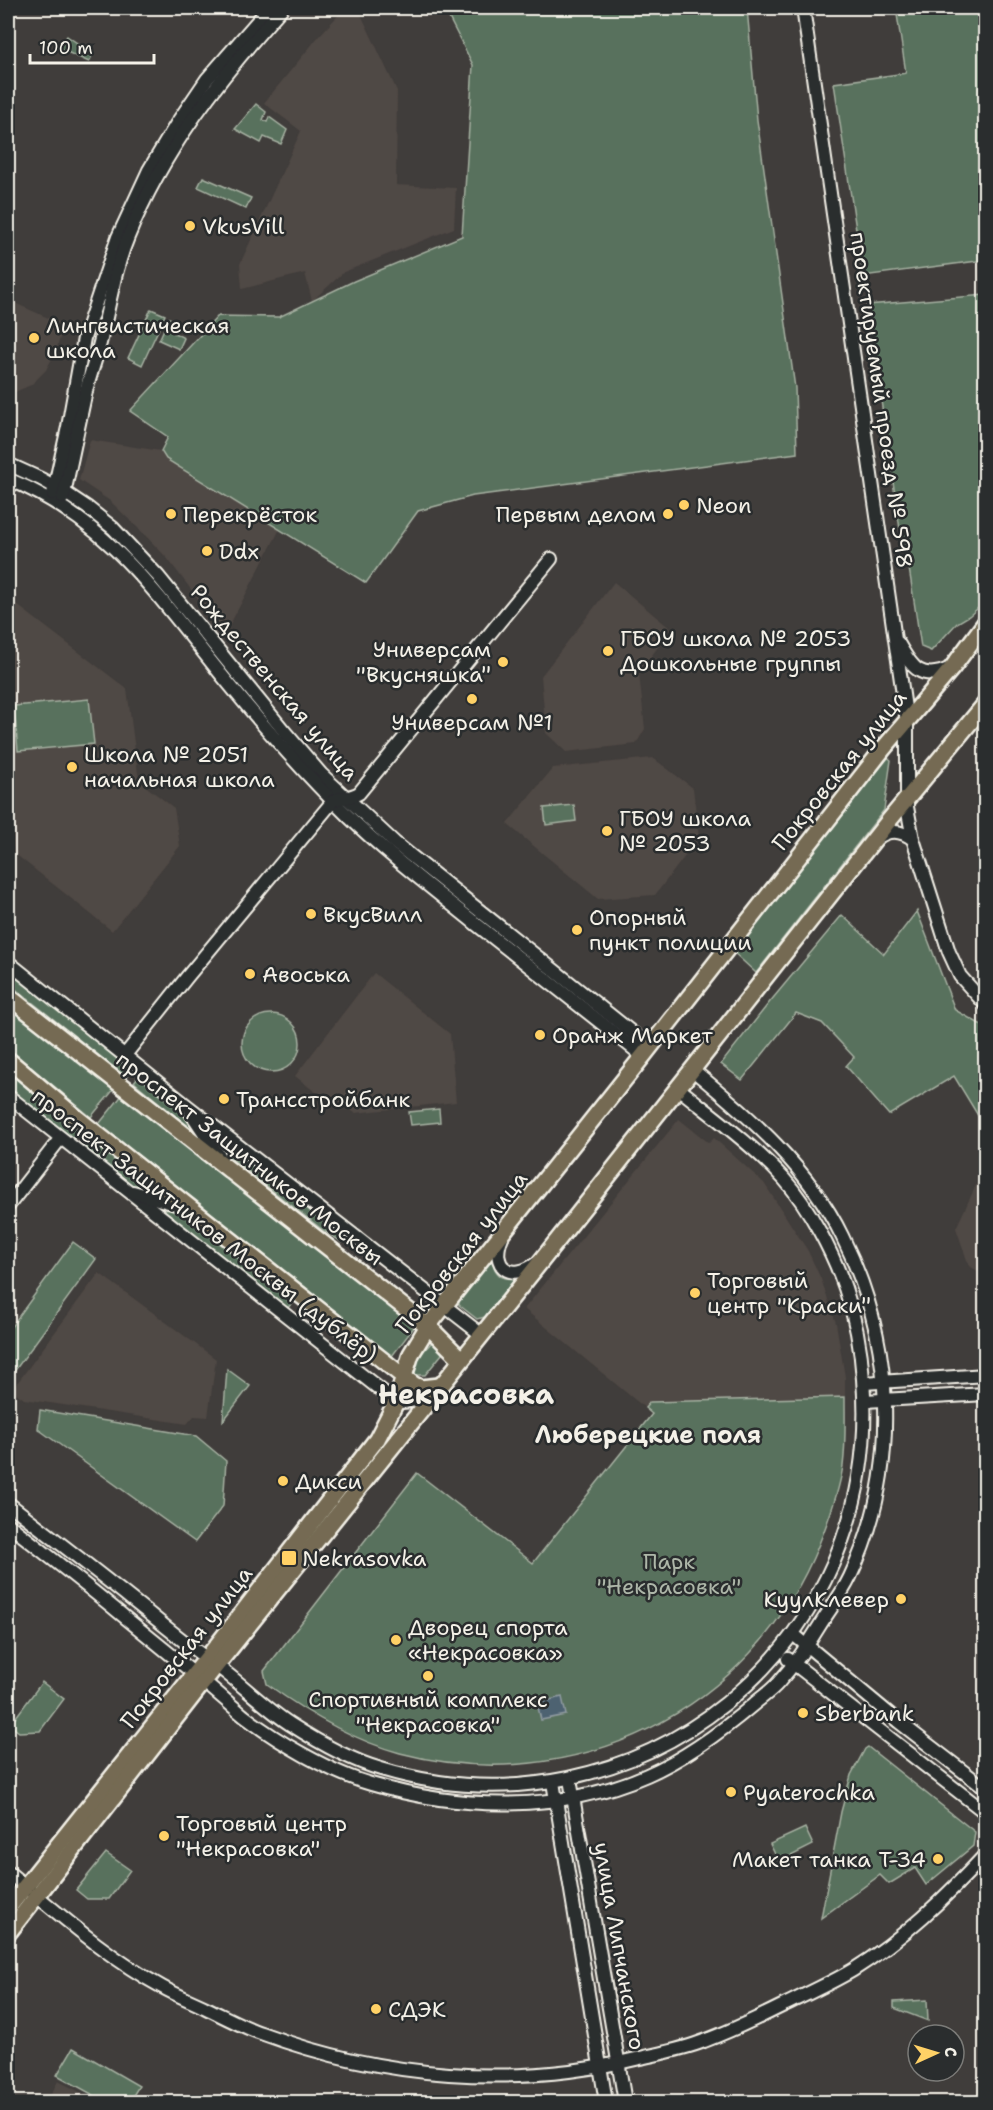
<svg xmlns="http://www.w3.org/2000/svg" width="993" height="2110" font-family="'Shantell Sans',sans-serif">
	<rect width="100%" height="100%" fill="#403d3b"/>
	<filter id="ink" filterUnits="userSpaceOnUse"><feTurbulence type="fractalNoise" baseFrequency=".0167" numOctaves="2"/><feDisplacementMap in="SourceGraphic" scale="12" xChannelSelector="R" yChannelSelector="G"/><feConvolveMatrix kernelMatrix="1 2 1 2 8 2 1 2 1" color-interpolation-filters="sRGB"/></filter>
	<g filter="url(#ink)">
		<g fill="#4f4844">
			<path d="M345,8H358L397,91L396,185L456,188L454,228L344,272L312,301L305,273L242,289L240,264L301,131L264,103L319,36Z"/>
			<path d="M8,300L64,325L56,351L46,370L31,385L8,395Z"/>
			<path d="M90,440L161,451L166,459L280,529L225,634L167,558L141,531L110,501L79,480Z"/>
			<path d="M614,582L671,629L639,673L645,729L636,744L566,752L546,733L541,676Z"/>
			<path d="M8,598L127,689L139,781L174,808L180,846L112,931L14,853L8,802Z"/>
			<path d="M653,758L693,788L699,838L655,895L598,899L507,824L553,768Z"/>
			<path d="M374,973L450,1034L456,1102L355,1113L331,1096L324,1099L295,1076Z"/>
			<path d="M679,1119L709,1143L714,1138L764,1183L808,1251L821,1279L836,1323L845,1377V1397L650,1402L645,1408L524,1309Z"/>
			<path d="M985,1166V1275L969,1266L956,1228Z"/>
			<path d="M99,1273L216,1359L208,1417L194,1416L187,1424L24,1399L12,1390Z"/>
			<path d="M58,2081L100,2102H47Z"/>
		</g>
		<g fill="#59715d" stroke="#a6b1a2" stroke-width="1.5">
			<path d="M444,8H747L757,120L795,388L797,453L473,496L418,511L366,583L166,459L161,451L168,437L130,411L218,316L279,317L354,281L462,236L473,65Z"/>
			<path d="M896,8H985V260L863,276L834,83L906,73Z"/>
			<path d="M67,36L93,54L89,62L58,48Z"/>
			<path d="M256,104L266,112L263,120L267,122L269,117L287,130L281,144L264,137L261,143L235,129Z"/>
			<path d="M203,177L251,198L246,209L198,187Z"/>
			<path d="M985,295V602L969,616L957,623L931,651L921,647L907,555L902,543L867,305Z"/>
			<path d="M151,309L165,315L142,365L128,358Z"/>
			<path d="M169,318L178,323L174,333L184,338L179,349L159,340Z"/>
			<path d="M89,699L94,744L18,751L14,706Z"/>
			<path d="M886,756L891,760L884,810L756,973L731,950Z"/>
			<path d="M574,805L576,821L546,825L544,808Z"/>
			<path d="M917,911L955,1010L985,1027V1127L954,1076L889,1115L846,1066L854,1057L822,1023L796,1013L742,1080L721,1064L769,1003L842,915L884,954Z"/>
			<path d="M8,965L134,1066L126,1077L8,983Z"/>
			<path d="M8,1003L115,1088L91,1117L8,1048Z"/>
			<circle cx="271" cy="1043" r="29"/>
			<path d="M8,1071L81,1129L72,1141L8,1090Z"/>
			<path d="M141,1073L186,1109L202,1138L134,1082Z"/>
			<path d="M123,1094L415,1326L392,1356L99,1124Z"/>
			<path d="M439,1109L440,1122L411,1125L409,1112Z"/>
			<path d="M205,1122L348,1235L342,1242L324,1231L227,1155L217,1144Z"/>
			<path d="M89,1138L165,1197L130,1187L81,1147Z"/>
			<path d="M142,1199L187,1213L277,1285L292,1303L286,1310Z"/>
			<path d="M73,1242L96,1259L8,1380V1331Z"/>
			<path d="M492,1259C494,1273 502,1282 517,1277L485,1317L477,1319L459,1305V1301Z"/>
			<path d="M431,1343H436L441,1349L442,1354L425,1375H416L412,1371L413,1363Z"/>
			<path d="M227,1369L250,1386L223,1421Z"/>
			<path d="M845,1397C845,1420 846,1443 843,1466C839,1492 829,1519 819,1544C752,1711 574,1799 400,1753C352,1740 307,1713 267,1684L264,1671L417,1473L533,1563L652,1414L645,1408L650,1402Z"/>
			<path d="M40,1410L196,1436L226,1461L223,1506L195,1542L38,1429Z"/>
			<path d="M42,1682L64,1699L40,1731L19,1732L10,1725Z"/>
			<path d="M868,1747L975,1832L973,1846L926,1885L915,1868L889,1884L880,1875L821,1918L841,1812L851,1775L865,1749Z"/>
			<path d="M805,1828L813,1845L779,1862L770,1844Z"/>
			<path d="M106,1853L130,1870L109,1899H87L76,1890Z"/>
			<path d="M927,2000L928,2021L894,2008V2002Z"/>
			<path d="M73,2048L139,2086L129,2102H106L57,2075Z"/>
		</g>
		<path fill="#4e6271" stroke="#909ba1" stroke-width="1.5" d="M562,1697L566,1715L541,1720L537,1703Z"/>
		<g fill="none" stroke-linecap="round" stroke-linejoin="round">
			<g stroke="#f4f1e8" stroke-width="16">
				<g id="minor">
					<path d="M803,8L907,722V807L913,839L949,952L960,976L986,1005"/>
					<path d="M8,464L41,479L64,492L88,508L113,528L158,576L284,731L321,774L395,843L650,1047"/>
					<path d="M8,479C108,519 159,598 224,678C263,726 304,773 348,816C388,855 433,889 476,924C532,968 587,1012 643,1056"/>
					<path d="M53,494L68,427L84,338L118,237L149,170L177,123L207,79L269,8"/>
					<path d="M63,498C71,463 78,427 86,391C90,375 96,359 100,343C109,308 114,271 128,237C163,150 220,77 282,8"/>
					<path d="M898,643C912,668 921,682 951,668"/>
					<path d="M876,839C889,829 900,830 913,839"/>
					<path d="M8,962L186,1105L482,1335"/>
					<path d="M125,1055L187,977L333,801C341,796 350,799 359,793L551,559"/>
					<path d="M8,1096L396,1402C412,1402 422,1400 434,1390"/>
					<path d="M191,1113L221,1158"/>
					<path d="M133,1192L186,1207"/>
					<path d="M8,1206L60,1139"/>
					<path d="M502,1237C489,1268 512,1282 537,1263"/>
					<path d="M864,1383L986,1375"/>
					<path d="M865,1401L986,1394"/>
					<path d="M8,1503C49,1535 90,1566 131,1599C159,1621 187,1645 217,1666C242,1684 264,1707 290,1724C318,1742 349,1760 381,1769C637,1846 885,1646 863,1379C861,1348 855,1317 845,1288C833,1253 809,1207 784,1179C753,1145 714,1117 678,1088"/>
					<path d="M8,1524C47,1555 88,1586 127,1619C154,1641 181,1663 208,1685C220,1695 232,1706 244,1716C278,1742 331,1773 371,1784C459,1810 561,1813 647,1775C686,1758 721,1732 754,1704C762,1697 771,1691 778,1683C794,1665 808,1645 820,1625C830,1609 842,1594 850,1577C901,1469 895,1342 842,1236C809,1168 750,1117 693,1070"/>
					<path d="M793,1634L899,1722L986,1789"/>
					<path d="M788,1659L986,1813"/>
					<path d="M570,1779L625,2102"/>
					<path d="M553,1782L606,2102"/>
					<path d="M8,1872C57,1912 105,1956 162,1987C176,1995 192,2001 206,2008C225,2017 243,2027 261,2033C383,2078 514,2089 640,2058C662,2053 684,2049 704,2041C731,2031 758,2018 784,2005C807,1994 831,1983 853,1970C903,1939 946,1897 986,1854"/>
				</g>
			</g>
			<g stroke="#f4f1e8" stroke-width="20">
				<g id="major">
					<path d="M8,996L428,1326L461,1359"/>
					<path d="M8,1060L78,1119L414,1385L421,1388L439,1386"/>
					<path d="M8,1908L215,1648L377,1439L396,1402L411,1354L428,1326L643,1056L883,749L952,668L986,622"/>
					<path d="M8,1933L216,1666L542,1260L887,823L986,703"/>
				</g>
			</g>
			<use href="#minor" stroke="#2a2d2e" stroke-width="12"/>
			<use href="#major" stroke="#746b52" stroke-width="15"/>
		</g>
	</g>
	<g fill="#ffd166" stroke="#2a2d2e" stroke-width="2">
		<circle cx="190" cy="226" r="6"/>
		<circle cx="34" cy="338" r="6"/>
		<circle cx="684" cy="505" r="6"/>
		<circle cx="171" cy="514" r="6"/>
		<circle cx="668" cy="514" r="6"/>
		<circle cx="207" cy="551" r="6"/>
		<circle cx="608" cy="651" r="6"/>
		<circle cx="503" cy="662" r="6"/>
		<circle cx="472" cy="699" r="6"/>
		<circle cx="72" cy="767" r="6"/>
		<circle cx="607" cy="831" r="6"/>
		<circle cx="311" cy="914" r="6"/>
		<circle cx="577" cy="930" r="6"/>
		<circle cx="250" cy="974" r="6"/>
		<circle cx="540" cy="1035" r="6"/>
		<circle cx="224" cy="1099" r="6"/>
		<circle cx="695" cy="1293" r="6"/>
		<circle cx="283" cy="1481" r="6"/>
		<rect x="281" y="1550" width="16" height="16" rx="3"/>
		<circle cx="901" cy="1599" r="6"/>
		<circle cx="396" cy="1640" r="6"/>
		<circle cx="428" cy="1676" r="6"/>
		<circle cx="803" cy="1713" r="6"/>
		<circle cx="731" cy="1792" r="6"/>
		<circle cx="164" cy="1836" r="6"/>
		<circle cx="938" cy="1859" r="6"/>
		<circle cx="376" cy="2009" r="6"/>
	</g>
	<g text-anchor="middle" stroke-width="5" stroke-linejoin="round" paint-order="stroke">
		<g font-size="22" fill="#f4f1e8" stroke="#2a2d2e" text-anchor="start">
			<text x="202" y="234">VkusVill</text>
			<text x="46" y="333">Лингвистическая<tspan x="46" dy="25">школа</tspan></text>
			<text x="696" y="513">Neon</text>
			<text x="183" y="522">Перекрёсток</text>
			<text x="656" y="522" text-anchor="end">Первым делом</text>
			<text x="219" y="559">Ddx</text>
			<text x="620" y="646">ГБОУ школа № 2053<tspan x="620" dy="25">Дошкольные группы</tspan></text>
			<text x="491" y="657" text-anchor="end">Универсам<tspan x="491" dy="25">"Вкусняшка"</tspan></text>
			<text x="472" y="730" text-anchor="middle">Универсам №1</text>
			<text x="84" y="762">Школа № 2051<tspan x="84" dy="25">начальная школа</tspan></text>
			<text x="619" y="826">ГБОУ школа<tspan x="619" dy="25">№ 2053</tspan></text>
			<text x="323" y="922">ВкусВилл</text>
			<text x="589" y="925">Опорный<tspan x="589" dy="25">пункт полиции</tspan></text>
			<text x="262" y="982">Авоська</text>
			<text x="552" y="1043">Оранж Маркет</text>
			<text x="236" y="1107">Трансстройбанк</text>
			<text x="707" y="1288">Торговый<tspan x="707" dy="25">центр "Краски"</tspan></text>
			<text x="295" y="1489">Дикси</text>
			<text x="302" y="1566">Nekrasovka</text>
			<text x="889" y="1607" text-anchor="end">КуулКлевер</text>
			<text x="408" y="1635">Дворец спорта<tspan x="408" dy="25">«Некрасовка»</tspan></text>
			<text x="428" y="1707" text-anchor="middle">Спортивный комплекс<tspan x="428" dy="25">"Некрасовка"</tspan></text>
			<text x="815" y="1721">Sberbank</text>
			<text x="743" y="1800">Pyaterochka</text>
			<text x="176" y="1831">Торговый центр<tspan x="176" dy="25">"Некрасовка"</tspan></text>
			<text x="926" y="1867" text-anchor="end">Макет танка Т-34</text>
			<text x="388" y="2017">СДЭК</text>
		</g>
		<g font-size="22" fill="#f4f1e8" stroke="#2a2d2e">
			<text transform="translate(882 400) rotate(82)" y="8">проектируемый проезд № 598</text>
			<text transform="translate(275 682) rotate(50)" y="8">Рождественская улица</text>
			<text transform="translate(839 770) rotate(-51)" y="8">Покровская улица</text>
			<text transform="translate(250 1158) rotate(38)" y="8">проспект Защитников Москвы</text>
			<text transform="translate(205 1225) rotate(38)" y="8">проспект Защитников Москвы (дублёр)</text>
			<text transform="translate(461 1252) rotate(-52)" y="8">Покровская улица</text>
			<text transform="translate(186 1647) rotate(-52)" y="8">Покровская улица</text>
			<text transform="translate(620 1946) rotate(80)" y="8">улица Липчанского</text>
		</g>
		<g font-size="22" fill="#aeb7a9" stroke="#2a2d2e">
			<text x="669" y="1569">Парк<tspan x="669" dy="25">"Некрасовка"</tspan></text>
		</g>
		<g font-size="24" font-weight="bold" fill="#f4f1e8" stroke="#2a2d2e">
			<text x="648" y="1443">Люберецкие поля</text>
		</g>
		<g font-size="28" font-weight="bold" fill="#f4f1e8" stroke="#2a2d2e">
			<text x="466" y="1404">Некрасовка</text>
		</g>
	</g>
	<rect width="993" height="2110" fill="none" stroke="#2a2d2e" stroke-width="30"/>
	<rect x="15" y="15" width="963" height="2080" fill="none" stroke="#f4f1e8" stroke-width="2" filter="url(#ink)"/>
	<g transform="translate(936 2053) rotate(86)"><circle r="28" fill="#2a2d2e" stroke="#7b7b78" stroke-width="1.5"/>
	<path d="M0-4.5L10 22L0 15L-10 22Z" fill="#ffd166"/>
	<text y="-9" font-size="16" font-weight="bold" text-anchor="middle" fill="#f4f1e8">С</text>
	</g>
	<path d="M30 54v9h124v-9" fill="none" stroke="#f4f1e8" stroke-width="3"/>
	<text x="39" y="54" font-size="18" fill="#f4f1e8" stroke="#2a2d2e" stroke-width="4.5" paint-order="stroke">100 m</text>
</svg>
